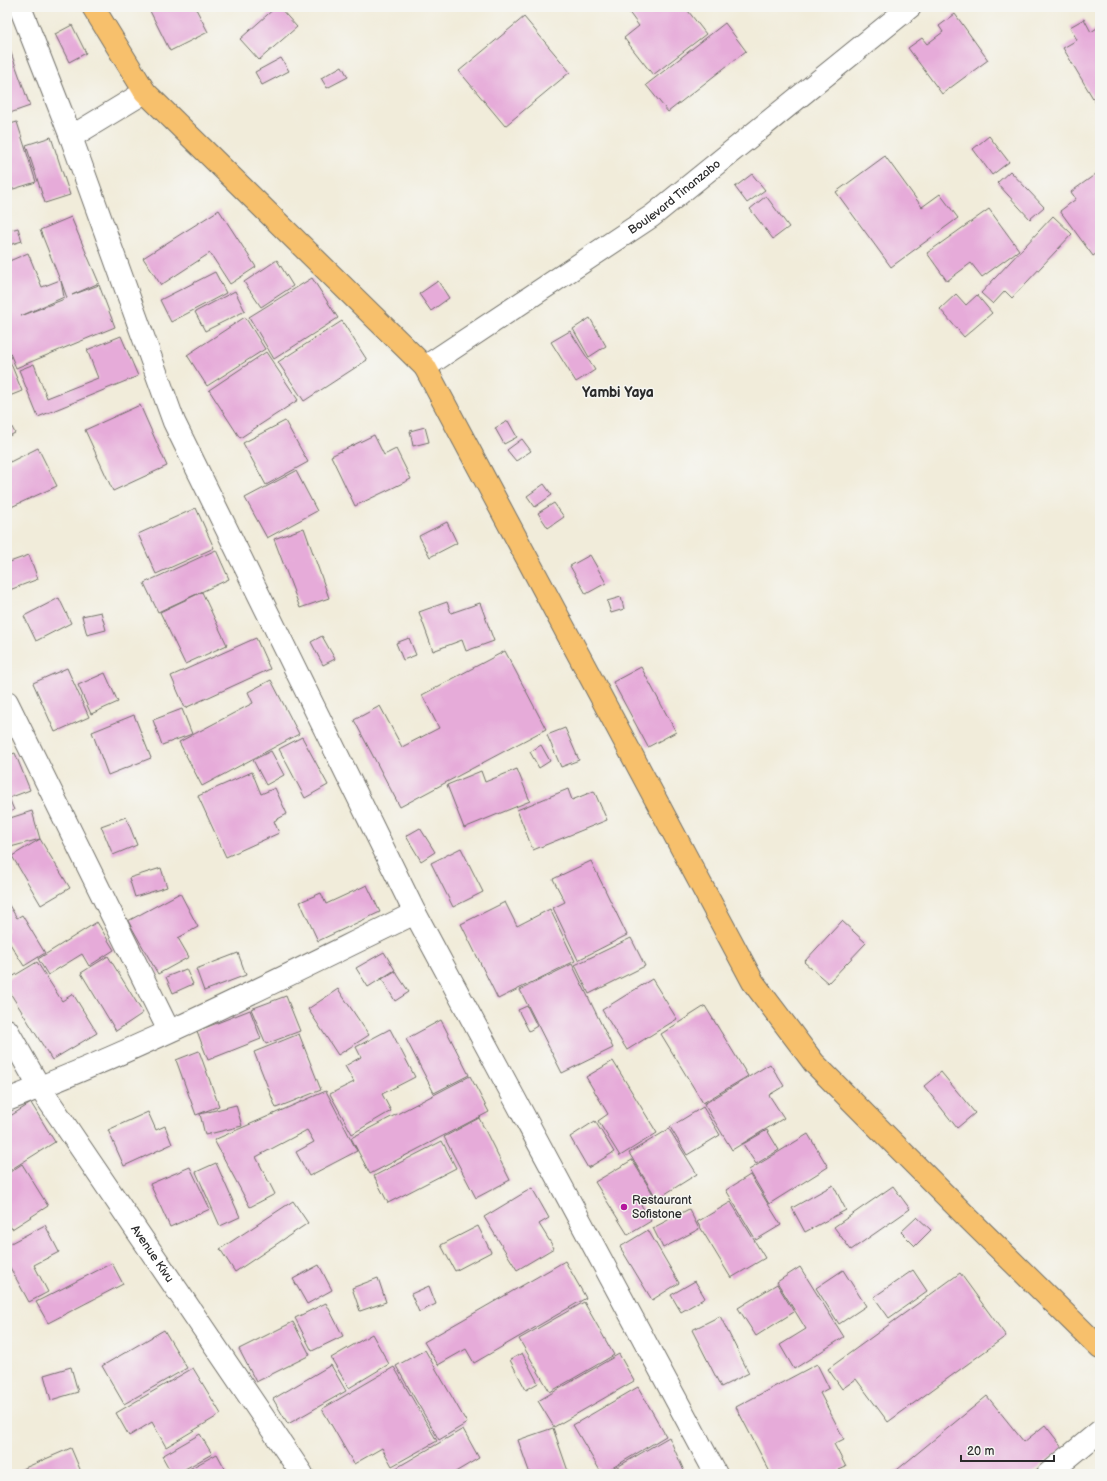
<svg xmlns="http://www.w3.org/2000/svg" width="1107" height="1481" font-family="'Balsamiq Sans',sans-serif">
	<rect width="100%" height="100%" fill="#f6f6f2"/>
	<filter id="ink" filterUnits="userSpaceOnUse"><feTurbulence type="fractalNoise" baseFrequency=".025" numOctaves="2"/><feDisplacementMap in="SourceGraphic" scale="8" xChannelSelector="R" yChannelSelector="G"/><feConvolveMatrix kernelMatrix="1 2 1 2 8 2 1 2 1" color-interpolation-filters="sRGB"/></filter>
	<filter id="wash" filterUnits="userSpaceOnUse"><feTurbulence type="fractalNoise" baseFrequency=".012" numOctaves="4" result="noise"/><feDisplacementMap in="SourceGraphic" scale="16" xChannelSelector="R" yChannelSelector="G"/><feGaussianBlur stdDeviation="0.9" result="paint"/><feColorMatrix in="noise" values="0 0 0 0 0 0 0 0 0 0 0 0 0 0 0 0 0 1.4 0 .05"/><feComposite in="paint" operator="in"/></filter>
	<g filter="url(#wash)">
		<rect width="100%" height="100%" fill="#f1ecda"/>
		<g id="blocks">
			<g fill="#e6abd9" fill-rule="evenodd">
				<path d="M148,7H195L208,32L170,51Z"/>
				<path d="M276,7H279L297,27L259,60L240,39Z"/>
				<path d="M634,7H685L706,34L653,75L624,38L639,26L628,11Z"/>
				<path d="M955,14L988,60L942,94L908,48L922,38L927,44L943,32L939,26Z"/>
				<path d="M524,17L570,72L505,126L459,71Z"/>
				<path d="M1084,19L1091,32L1100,26V110L1063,48L1077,40L1070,27Z"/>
				<path d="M725,23L746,51L668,112L646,85Z"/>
				<path d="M72,25L86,53L69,62L55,34Z"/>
				<path d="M10,50L30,106L7,114V51Z"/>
				<path d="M281,58L289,71L262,85L255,72Z"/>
				<path d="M342,66L348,77L327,88L321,78Z"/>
				<path d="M17,122L36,182L7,191V125Z"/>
				<path d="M989,136L1009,162L992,175L973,149Z"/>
				<path d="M51,137L70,195L45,203L26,145Z"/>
				<path d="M885,156L922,207L940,194L958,218L891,267L836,192Z"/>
				<path d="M1010,171L1044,207L1030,219L997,183Z"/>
				<path d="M1100,171V228L1099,229L1100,231V251L1093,256L1060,211L1076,199L1071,192Z"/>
				<path d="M752,174L765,190L747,203L735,187Z"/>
				<path d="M766,196L789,227L773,239L750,209Z"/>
				<path d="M989,209L1019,250L982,277L971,263L947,281L927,253Z"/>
				<path d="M219,210L256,267L230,284L210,253L161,285L143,258Z"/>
				<path d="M1053,216L1072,234L1012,298L1005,291L993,304L981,293Z"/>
				<path d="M71,217L99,283L72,295L99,285L115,327L16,368L7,346V262L28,253L42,287L60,280L40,230ZM61,281L67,298L21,316L64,297Z"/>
				<path d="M18,228L22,241L9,245L7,231Z"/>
				<path d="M277,260L293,286L261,307L244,282Z"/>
				<path d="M215,272L226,293L171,322L160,300Z"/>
				<path d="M312,278L338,318L274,359L249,317Z"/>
				<path d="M438,281L449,298L431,311L419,294Z"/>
				<path d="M235,291L245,311L205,331L195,312Z"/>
				<path d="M956,294L966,305L977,295L992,313L964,337L940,309Z"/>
				<path d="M245,317L265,349L207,386L187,355Z"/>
				<path d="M590,318L606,346L589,357L573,329Z"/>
				<path d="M342,321L367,360L304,401L278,362Z"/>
				<path d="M570,331L595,370L576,382L551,342Z"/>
				<path d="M121,336L138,376L38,417L19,370L34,364L47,398L98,378L87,350Z"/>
				<path d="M266,352L298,400L240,438L209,390Z"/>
				<path d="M7,354L22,391L7,397Z"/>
				<path d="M140,405L167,466L113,491L85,430Z"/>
				<path d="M7,418L15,433L7,437Z"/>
				<path d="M285,421L308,462L266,485L243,443Z"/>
				<path d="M508,421L517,437L504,444L495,428Z"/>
				<path d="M425,427L429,442L413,446L410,431Z"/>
				<path d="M374,435L384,455L396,449L411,479L355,506L331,456Z"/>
				<path d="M522,439L531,451L516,461L507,450Z"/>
				<path d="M38,448L57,486L9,508L7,504V457L10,462Z"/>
				<path d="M296,471L317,511L267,538L245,498Z"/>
				<path d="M544,484L552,495L535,507L527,496Z"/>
				<path d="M554,503L564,517L548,528L538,513Z"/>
				<path d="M196,508L214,548L156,574L138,534Z"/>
				<path d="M447,522L457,543L430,557L419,536Z"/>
				<path d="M304,528L329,598L300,608L274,539Z"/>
				<path d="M216,550L229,579L158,612L144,583Z"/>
				<path d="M29,555L38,579L7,591V563Z"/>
				<path d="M590,555L606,583L586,594L570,566Z"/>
				<path d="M202,592L227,645L185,664L160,612Z"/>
				<path d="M621,597L624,609L611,613L607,601Z"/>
				<path d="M59,598L71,623L36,641L24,616Z"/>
				<path d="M447,602L451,613L480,603L494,641L466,651L462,640L433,651L419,612Z"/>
				<path d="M101,612L106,630L87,635L82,616Z"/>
				<path d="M322,636L335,659L323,665L311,642Z"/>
				<path d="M256,638L270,669L185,708L171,676Z"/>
				<path d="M409,638L416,655L403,660L396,643Z"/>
				<path d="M505,651L546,729L400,807L354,720L380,706L402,747L439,728L422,695Z"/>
				<path d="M641,667L676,732L648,747L613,682Z"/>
				<path d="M67,668L89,717L55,732L33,683Z"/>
				<path d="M105,673L118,702L91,714L78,685Z"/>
				<path d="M271,680L299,734L202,786L179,742L253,703L248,692Z"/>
				<path d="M182,709L192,734L162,745L153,720Z"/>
				<path d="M134,715L151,758L108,775L92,732Z"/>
				<path d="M565,728L579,760L561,767L547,735Z"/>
				<path d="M302,737L328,785L305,798L279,749Z"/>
				<path d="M541,745L550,761L539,768L530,752Z"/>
				<path d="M271,751L284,775L266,785L253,760Z"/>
				<path d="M15,753L30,790L9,798L14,810L7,813V756Z"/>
				<path d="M517,769L530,801L464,828L447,785L481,771L485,782Z"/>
				<path d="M252,772L261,794L275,788L287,814L274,821L279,833L226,857L198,796Z"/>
				<path d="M568,789L572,800L594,791L607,820L533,850L517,810Z"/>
				<path d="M32,811L40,839L7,848V819Z"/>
				<path d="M126,817L137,845L113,855L101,826Z"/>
				<path d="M420,828L435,852L421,861L406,836Z"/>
				<path d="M40,839L70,888L41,905L12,856Z"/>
				<path d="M461,848L483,892L453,907L431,863Z"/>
				<path d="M591,861L627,935L578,960L553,908L565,902L553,879Z"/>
				<path d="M161,868L167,887L135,897L129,878Z"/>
				<path d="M367,885L380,912L318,941L300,902L321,893L326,904Z"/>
				<path d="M180,893L198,927L178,938L189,957L158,974L128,921Z"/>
				<path d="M7,902L17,918L22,915L45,953L24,966L7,939Z"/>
				<path d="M505,902L517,926L550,909L575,961L498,999L461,924Z"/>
				<path d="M842,921L866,943L828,983L804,962Z"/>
				<path d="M97,922L114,950L89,966L82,954L48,975L38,959Z"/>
				<path d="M631,938L645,966L589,994L575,965Z"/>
				<path d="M384,952L395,970L368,987L356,968Z"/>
				<path d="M238,953L246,975L204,991L196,969Z"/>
				<path d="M108,956L143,1013L116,1031L81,973Z"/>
				<path d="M37,962L62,1001L73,994L97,1033L52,1060L7,988V980Z"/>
				<path d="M572,964L613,1048L562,1073L520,990Z"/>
				<path d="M186,969L193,984L173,993L166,977Z"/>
				<path d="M395,971L409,992L395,1001L382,979Z"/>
				<path d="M652,979L677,1019L627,1050L602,1010Z"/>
				<path d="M338,989L369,1035L338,1055L308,1009Z"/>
				<path d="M286,996L300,1031L266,1044L251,1009Z"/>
				<path d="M527,1006L537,1026L529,1031L518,1010Z"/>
				<path d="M705,1006L748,1076L703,1103L661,1034Z"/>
				<path d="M250,1010L261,1039L208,1060L197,1031Z"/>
				<path d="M441,1020L469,1075L434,1093L406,1039Z"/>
				<path d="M390,1029L415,1077L382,1094L391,1111L352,1134L330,1094L354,1082L345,1066L361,1057L356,1047Z"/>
				<path d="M299,1034L321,1090L276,1108L254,1052Z"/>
				<path d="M199,1051L219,1106L196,1115L176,1060Z"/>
				<path d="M613,1061L657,1133L620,1156L598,1121L608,1114L586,1077Z"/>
				<path d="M770,1064L784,1086L769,1095L784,1118L732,1150L704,1104Z"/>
				<path d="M941,1072L975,1113L957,1128L924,1086Z"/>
				<path d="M470,1076L489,1112L370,1174L351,1138Z"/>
				<path d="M326,1091L357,1151L309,1176L296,1152L314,1142L307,1130L256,1157L275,1194L250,1207L214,1140Z"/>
				<path d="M31,1103L55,1142L7,1172V1118Z"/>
				<path d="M236,1105L242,1126L205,1135L200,1114Z"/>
				<path d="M703,1107L720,1135L687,1155L670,1127Z"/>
				<path d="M148,1112L156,1130L165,1126L172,1144L124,1166L108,1130Z"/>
				<path d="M479,1118L510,1180L476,1198L444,1137Z"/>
				<path d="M595,1121L614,1152L588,1168L570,1137Z"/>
				<path d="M669,1129L697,1174L657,1199L629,1153Z"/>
				<path d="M767,1130L779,1150L756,1164L743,1144Z"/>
				<path d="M808,1134L828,1167L769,1204L749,1170Z"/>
				<path d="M442,1141L456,1168L388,1203L374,1176Z"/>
				<path d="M632,1160L653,1194L640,1203L651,1221L628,1235L595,1182Z"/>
				<path d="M216,1163L240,1217L220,1226L196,1172Z"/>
				<path d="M22,1164L48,1206L12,1229L7,1221V1174Z"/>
				<path d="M190,1167L210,1209L170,1227L150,1184Z"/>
				<path d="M750,1175L781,1225L756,1240L726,1190Z"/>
				<path d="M833,1185L846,1210L805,1232L792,1208Z"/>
				<path d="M893,1186L910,1209L851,1250L834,1227Z"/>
				<path d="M532,1188L549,1218L539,1224L554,1248L517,1270L484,1217Z"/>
				<path d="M293,1201L308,1223L235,1272L220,1249Z"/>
				<path d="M731,1202L765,1258L731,1278L697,1222Z"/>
				<path d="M689,1209L699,1229L663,1248L653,1228Z"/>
				<path d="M917,1217L931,1230L915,1246L901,1232Z"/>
				<path d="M45,1225L59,1252L34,1265L48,1292L29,1302L7,1262V1245Z"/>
				<path d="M478,1226L491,1252L455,1271L441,1245Z"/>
				<path d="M648,1230L679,1283L652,1300L620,1247Z"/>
				<path d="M565,1261L586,1298L474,1363L466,1349L438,1365L424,1342Z"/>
				<path d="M112,1263L123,1284L48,1323L36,1302Z"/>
				<path d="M319,1265L332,1290L307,1304L293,1279Z"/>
				<path d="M800,1267L844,1337L794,1369L780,1345L806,1329L777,1282Z"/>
				<path d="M843,1270L866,1306L839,1324L816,1288Z"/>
				<path d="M913,1270L927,1291L889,1318L874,1297Z"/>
				<path d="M960,1273L1006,1336L888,1422L856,1379L842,1389L828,1369Z"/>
				<path d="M378,1278L386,1302L360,1311L352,1288Z"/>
				<path d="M695,1281L705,1298L681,1312L671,1295Z"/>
				<path d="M777,1284L794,1312L756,1336L738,1308Z"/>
				<path d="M429,1286L436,1304L419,1312L411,1294Z"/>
				<path d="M584,1302L614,1355L550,1392L519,1339Z"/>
				<path d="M326,1303L343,1336L312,1351L295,1318Z"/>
				<path d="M720,1316L749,1373L721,1387L692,1330Z"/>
				<path d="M293,1322L310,1355L256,1382L239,1349Z"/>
				<path d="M164,1330L187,1368L124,1404L102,1366Z"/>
				<path d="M372,1334L389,1364L349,1388L331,1358Z"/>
				<path d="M425,1350L467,1423L439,1440L396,1366Z"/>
				<path d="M522,1353L538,1383L526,1390L510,1360Z"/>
				<path d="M619,1354L634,1381L554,1427L538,1401Z"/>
				<path d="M817,1364L829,1388L820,1393L844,1439L834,1444L846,1467L839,1470L841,1474H771L736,1407Z"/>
				<path d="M331,1365L346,1391L288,1424L273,1399Z"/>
				<path d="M71,1367L78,1392L51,1400L44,1375Z"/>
				<path d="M394,1367L437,1441L392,1466L382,1448L354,1464L322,1409Z"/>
				<path d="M193,1368L221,1414L166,1447L152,1422L129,1436L116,1413Z"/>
				<path d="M638,1387L666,1436L602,1474L573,1425Z"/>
				<path d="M987,1396L1024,1442L1045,1425L1063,1448L1031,1474H892Z"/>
				<path d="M553,1428L569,1474H530L518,1440Z"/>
				<path d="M463,1429L479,1458L452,1474H386Z"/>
				<path d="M200,1434L212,1454L176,1474H172L162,1456Z"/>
				<path d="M669,1437L684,1471L687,1474H605Z"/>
				<path d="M71,1448L82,1474H22L20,1470Z"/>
				<path d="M217,1454L228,1474H180Z"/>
			</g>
		</g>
	</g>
	<g filter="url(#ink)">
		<use href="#blocks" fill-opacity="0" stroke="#706f68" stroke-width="1"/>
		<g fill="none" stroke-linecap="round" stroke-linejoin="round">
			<g stroke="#706f68" stroke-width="24">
				<g id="minor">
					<path d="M71,137L145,92"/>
					<path d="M7,702L169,1031"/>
					<path id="s1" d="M7,1030L40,1088L302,1474"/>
					<path d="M7,1100C147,1047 281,978 415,913"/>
					<path d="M1048,1474L1100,1431"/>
				</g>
			</g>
			<g stroke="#706f68" stroke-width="24">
				<g id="tertiary">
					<path d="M20,7L71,137L174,422L415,913L716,1474"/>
					<path id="s2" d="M425,367L652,216L910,7"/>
				</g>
			</g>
			<g stroke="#706f68" stroke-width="24">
				<path id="primary" d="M93,7L145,92L425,367L753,982L814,1063L969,1219L1100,1348"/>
			</g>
			<use href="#minor" stroke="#fff" stroke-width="22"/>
			<use href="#tertiary" stroke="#fff" stroke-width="22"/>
			<use href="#primary" stroke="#f7c06c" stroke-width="22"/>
		</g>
	</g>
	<circle fill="#b5179e" stroke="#f6f6f2" stroke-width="1.5" cx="624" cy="1207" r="4"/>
	<g text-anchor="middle" stroke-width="3" stroke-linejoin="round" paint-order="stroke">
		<g font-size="12" fill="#2b2b2b" stroke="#f6f6f2">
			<text dy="4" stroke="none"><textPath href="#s2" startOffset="302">Boulevard Tinanzabo</textPath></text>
			<text dy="4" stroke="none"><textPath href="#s1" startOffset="267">Avenue Kivu</textPath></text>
		</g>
		<g font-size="12" fill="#2b2b2b" stroke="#f6f6f2" text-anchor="start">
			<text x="632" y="1204">Restaurant<tspan x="632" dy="14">Sofistone</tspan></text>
		</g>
		<g font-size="14" font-weight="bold" fill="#2b2b2b" stroke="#f6f6f2">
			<text x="618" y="397">Yambi Yaya</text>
		</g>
	</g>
	<rect width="1107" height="1481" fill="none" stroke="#f6f6f2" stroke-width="24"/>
	<path d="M961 1455v6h93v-6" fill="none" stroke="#2b2b2b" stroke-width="2"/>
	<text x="967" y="1455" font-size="12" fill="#2b2b2b" stroke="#f6f6f2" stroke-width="3" paint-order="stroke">20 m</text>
</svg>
